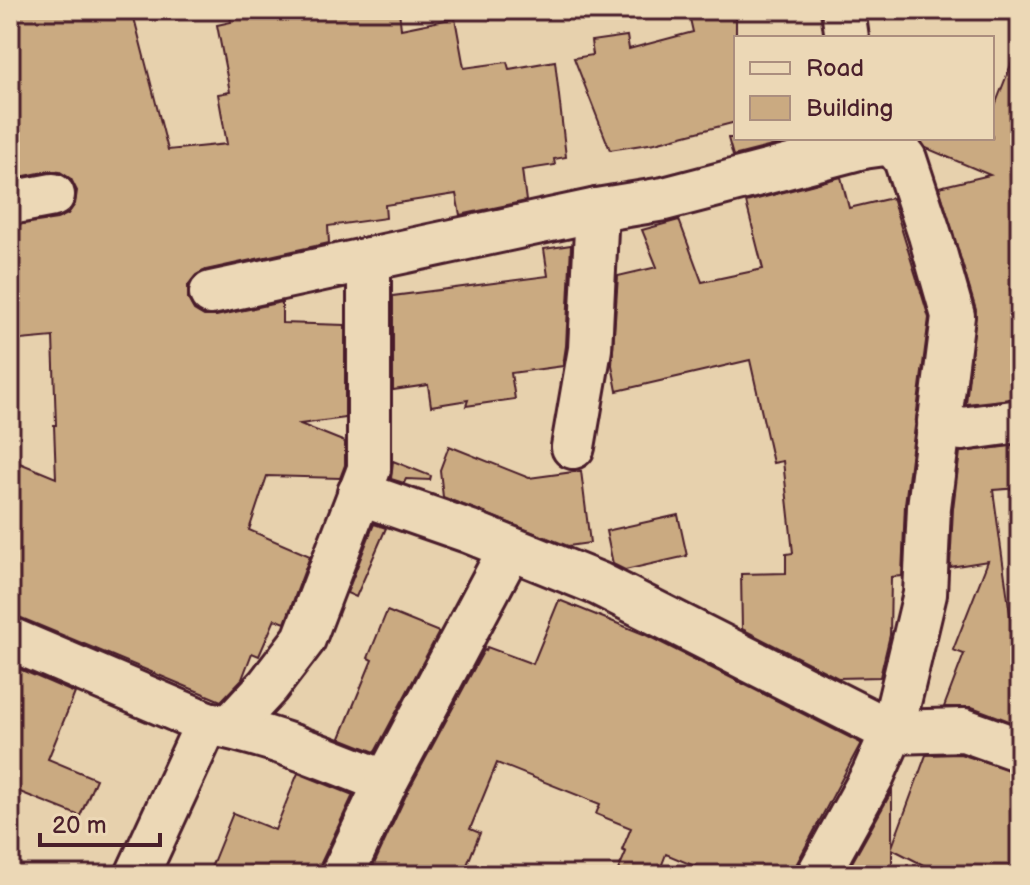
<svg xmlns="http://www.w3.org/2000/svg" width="1030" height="885" font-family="'Balsamiq Sans',sans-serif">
	<rect width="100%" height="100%" fill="#e7d1ad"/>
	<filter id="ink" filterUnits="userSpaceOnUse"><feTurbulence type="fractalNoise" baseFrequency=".0125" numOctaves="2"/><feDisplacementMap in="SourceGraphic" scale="16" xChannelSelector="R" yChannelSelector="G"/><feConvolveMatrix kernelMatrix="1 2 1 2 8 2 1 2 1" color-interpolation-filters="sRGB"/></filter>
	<g filter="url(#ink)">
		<g fill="#caaa81" stroke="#4a1f2b" stroke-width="2">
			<path d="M10,10H132L168,150L227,144L218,94L230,92L217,25L231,22L229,10H399L401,29L455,18L464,68L507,62L509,69L555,61L566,157L554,159L555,165L522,170L526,201L460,215L456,194L385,205L386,218L328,226L329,243L206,270L196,275L188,285V299L194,310L204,316H216L282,302V323L345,325V418L300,424L345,442V465L340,478L267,476L249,530L310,556L285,623L275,619L259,656L252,653L242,679L221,701L19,617L10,615V459L56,478L54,425H56L53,337L10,341V226L57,219L68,214L75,204L77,191L71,179L60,172L49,171L10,179Z"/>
			<path d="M688,10H736V122L655,143L610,150L574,58L593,55L591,41L627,36L629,49L693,32Z"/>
			<path d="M1018,47L1020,286L1010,289L1020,324V398L966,404L976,310L939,187L990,175L926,148L919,138H992V113Z"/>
			<path d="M728,138H803L733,156Z"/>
			<path d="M841,177L849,208L892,198L929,318L905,504L902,576L891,577L890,635L880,677L838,678L742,629L741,574L786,573V554L793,553L783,461L773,463L750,360L617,391L612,365L618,276L657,267L642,230L679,220L702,282L763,269L746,202Z"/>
			<path d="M571,245L566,346L563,366L511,373L515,399L466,406L468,400L431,406L428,385L393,390V296L548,276L544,249Z"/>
			<path d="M1020,445V488L993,490L1020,687V725L972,707H944L964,654L953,650L988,561L950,567L953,509L960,452Z"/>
			<path d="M449,446L529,478L581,471L590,543L568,546L443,497L440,470Z"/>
			<path d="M393,461L431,476L430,480L406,479L404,483L391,479Z"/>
			<path d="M678,515L687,556L625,570L613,564L606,531Z"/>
			<path d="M374,524L386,528L356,597L347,593Z"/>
			<path d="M559,600L646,635L861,743L797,863L794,875H716L666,854L658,875H616L626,852L622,850L631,828L596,814L600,804L497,763L470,829L480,833L463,875H369L407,793L484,650L486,651L487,647L533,664Z"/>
			<path d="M387,611L439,632L375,752L340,738L372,660L368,658Z"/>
			<path d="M10,665L75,693L48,759L96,779L80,816L10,788Z"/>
			<path d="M960,754L1020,773V875H943L892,849V875H845L892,791V847L926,755Z"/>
			<path d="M298,773L353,795L320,865L318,875H208L233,813L275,830Z"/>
		</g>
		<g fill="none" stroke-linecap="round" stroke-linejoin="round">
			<g stroke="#4a1f2b" stroke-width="48">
				<g id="street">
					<path d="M843,10L847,38"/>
					<path d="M10,203L53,195"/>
					<path d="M211,293L597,210L664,199L863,147L862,138"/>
					<path d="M939,421L962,429L1020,421"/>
					<path d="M573,447L590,349L597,210"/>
					<path d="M359,493L468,531L599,584L892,732L964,730L1020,750"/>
					<path d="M10,639L207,723C269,734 328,759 386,782L342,875"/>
					<path d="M230,727L268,686L304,639L369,469V259"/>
					<path d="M386,782L510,549"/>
					<path d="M137,875L207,723"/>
					<path d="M818,875L873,775L892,732L925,594L929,507L953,316L930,235L905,159L892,143L863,147"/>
				</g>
			</g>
			<use href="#street" stroke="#ecd8b6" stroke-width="42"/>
		</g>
	</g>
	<rect width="1030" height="885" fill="none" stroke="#ecd8b6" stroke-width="40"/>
	<rect x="20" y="20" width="990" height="845" fill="none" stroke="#4a1f2b" stroke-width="3" filter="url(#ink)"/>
	<rect x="734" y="36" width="260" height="104" fill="#ecd8b6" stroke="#ab8e7e" stroke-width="2"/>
	<rect x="750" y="62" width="40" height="12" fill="#ecd8b6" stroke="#ab8e7e" stroke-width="2"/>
	<text x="806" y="76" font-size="24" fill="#4a1f2b">Road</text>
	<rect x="750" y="96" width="40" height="24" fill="#caaa81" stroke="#ab8e7e" stroke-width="2"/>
	<text x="806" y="116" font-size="24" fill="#4a1f2b">Building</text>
	<path d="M40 833v12h120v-12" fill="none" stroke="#4a1f2b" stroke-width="4"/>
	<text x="52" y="833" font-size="24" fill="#4a1f2b" stroke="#ecd8b6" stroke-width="6" paint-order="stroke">20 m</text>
</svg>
